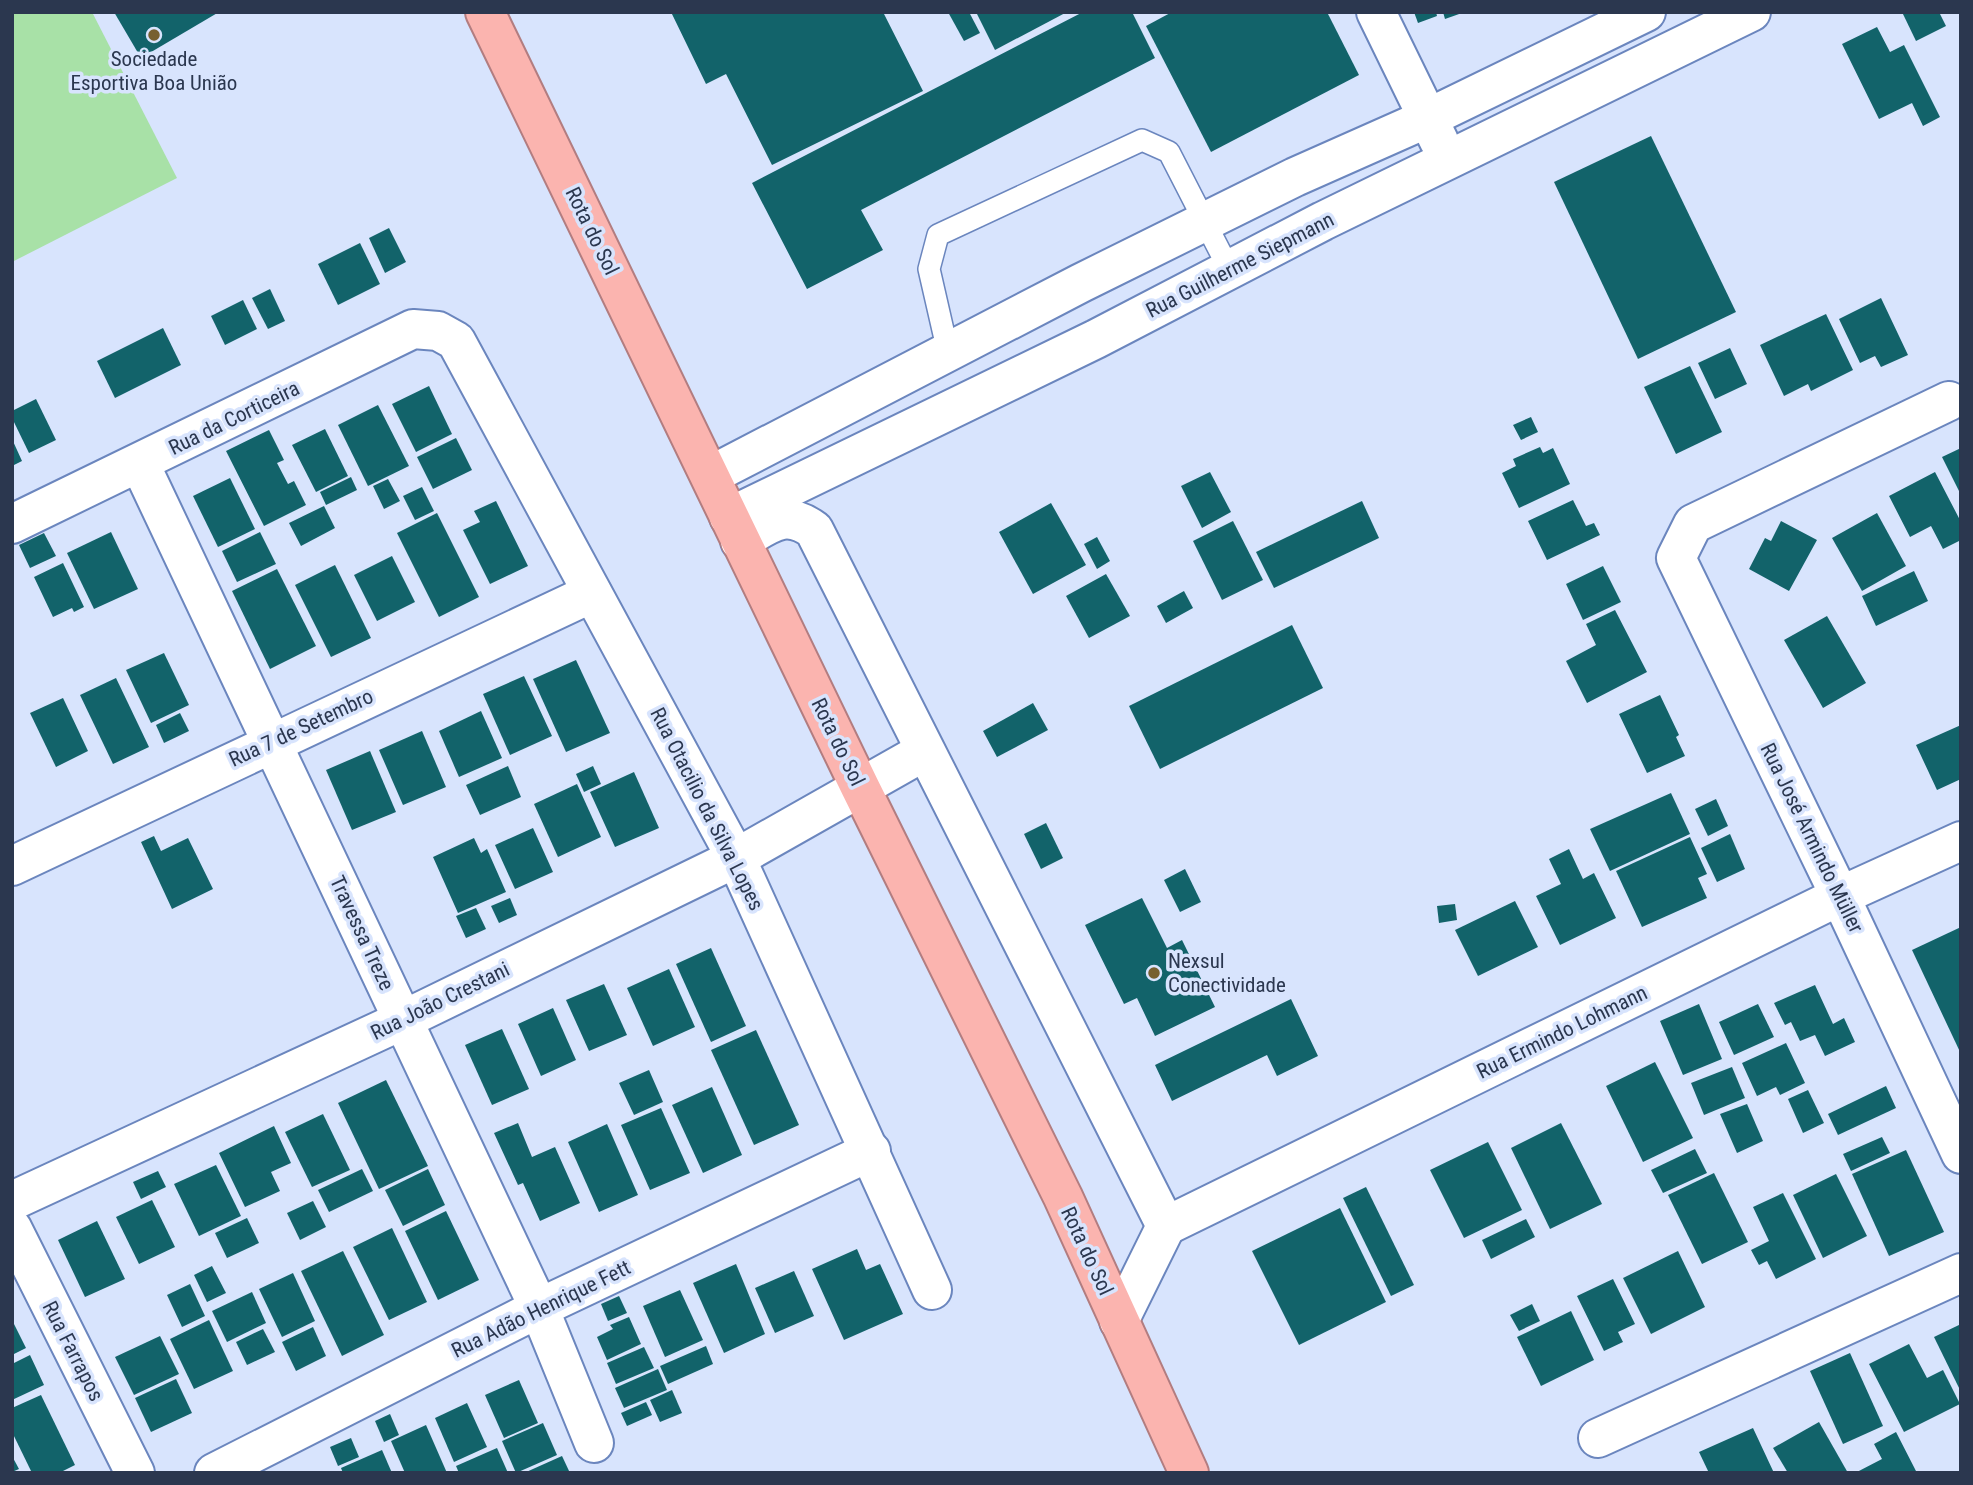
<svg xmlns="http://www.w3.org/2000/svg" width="1973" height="1485" font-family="'Roboto Condensed',sans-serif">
	<rect width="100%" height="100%" fill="#d8e4fd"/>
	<path fill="#a8e1a7" d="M12,12H92L177,178L12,262Z"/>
	<g fill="#12636a">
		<path d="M114,12H219L141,58Z"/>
		<path d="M671,12H883L923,91L772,165L726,74L706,84Z"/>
		<path d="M948,12H969L980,33L964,41Z"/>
		<path d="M976,12H1067L995,50Z"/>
		<path d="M1083,12H1132L1155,58L861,210L883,250L807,289L752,183Z"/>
		<path d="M1172,12H1327L1359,75L1211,152L1146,26Z"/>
		<path d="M1414,12H1436L1437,16L1418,23Z"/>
		<path d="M1443,12H1462V13L1445,19Z"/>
		<path d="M1902,12H1939L1946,26L1916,41Z"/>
		<path d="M1877,27L1890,52L1904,45L1940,117L1923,126L1912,103L1879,119L1842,44Z"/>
		<path d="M1651,136L1736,312L1638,359L1554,182Z"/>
		<path d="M389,228L406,262L385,273L369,238Z"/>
		<path d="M360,243L380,284L338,305L318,264Z"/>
		<path d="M270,289L285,321L268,329L252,298Z"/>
		<path d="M1881,298L1908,355L1881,367L1875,356L1860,363L1839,319Z"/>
		<path d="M243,300L257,329L225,345L211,316Z"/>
		<path d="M1826,314L1853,370L1811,391L1808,384L1784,396L1760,345Z"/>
		<path d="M163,328L181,365L115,398L97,361Z"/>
		<path d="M1730,348L1747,384L1715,399L1698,363Z"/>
		<path d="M1690,366L1722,432L1676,454L1644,387Z"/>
		<path d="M429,386L452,434L416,452L392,404Z"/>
		<path d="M36,399L56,440L29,453L12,418V411Z"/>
		<path d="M378,405L409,466L368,486L338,425Z"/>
		<path d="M1531,417L1538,432L1521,440L1513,425Z"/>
		<path d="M325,429L348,476L316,492L292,445Z"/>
		<path d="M269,430L284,460L277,463L288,484L294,481L306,505L264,526L226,451Z"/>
		<path d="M456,438L472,470L433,489L417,457Z"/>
		<path d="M12,439L22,461L12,466Z"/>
		<path d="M1540,447L1543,453L1553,448L1570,484L1519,508L1502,473L1516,466L1513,459Z"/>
		<path d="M1961,448V495L1942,457Z"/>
		<path d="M1210,472L1231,512L1202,528L1181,486Z"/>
		<path d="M1935,472L1961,522V540L1943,549L1931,526L1910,537L1889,496Z"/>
		<path d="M351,477L357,490L326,505L320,492Z"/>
		<path d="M230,478L255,529L218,547L193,496Z"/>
		<path d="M388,479L400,501L384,509L373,486Z"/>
		<path d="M422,487L434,511L415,520L403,496Z"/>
		<path d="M1573,500L1586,526L1594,523L1600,535L1547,560L1528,521Z"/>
		<path d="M496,501L528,566L490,584L463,530L480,522L474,511Z"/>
		<path d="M1362,501L1379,538L1274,588L1256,552Z"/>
		<path d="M1051,503L1086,565L1033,594L999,532Z"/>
		<path d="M324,506L335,528L301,546L289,523Z"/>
		<path d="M437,513L479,597L439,617L397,533Z"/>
		<path d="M1877,513L1906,566L1862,591L1832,538Z"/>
		<path d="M1233,521L1263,580L1222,600L1193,541Z"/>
		<path d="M1781,521L1817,540L1789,591L1749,569L1765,538L1771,541Z"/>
		<path d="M111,532L138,589L94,609L67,553Z"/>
		<path d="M260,532L276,564L237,582L222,551Z"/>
		<path d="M44,533L56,556L30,568L19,545Z"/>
		<path d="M1097,537L1110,561L1097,569L1084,544Z"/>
		<path d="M392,556L415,602L377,621L354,575Z"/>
		<path d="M63,563L84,607L74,612L72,608L53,617L34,577Z"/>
		<path d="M335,565L371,638L331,657L295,585Z"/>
		<path d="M1603,566L1621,602L1583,620L1566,584Z"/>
		<path d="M277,569L316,646L270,669L232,591Z"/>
		<path d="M1914,571L1928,601L1876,626L1862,596Z"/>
		<path d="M1106,574L1130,616L1089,638L1066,596Z"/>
		<path d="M1184,591L1193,608L1166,623L1157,606Z"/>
		<path d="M1615,610L1647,672L1587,703L1566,661L1596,645L1586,624Z"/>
		<path d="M1827,616L1866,683L1823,708L1784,640Z"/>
		<path d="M1292,625L1323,688L1160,769L1129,706Z"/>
		<path d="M164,653L189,705L151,723L126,670Z"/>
		<path d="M576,660L610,733L566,752L533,679Z"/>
		<path d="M524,676L552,736L510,755L483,694Z"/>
		<path d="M116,678L149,747L113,764L80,695Z"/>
		<path d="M1660,695L1679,735L1676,737L1685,756L1647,773L1619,714Z"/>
		<path d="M63,698L88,751L56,767L30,713Z"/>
		<path d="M1033,703L1048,730L997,757L983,731Z"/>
		<path d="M481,711L502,758L459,777L439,731Z"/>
		<path d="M180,713L189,731L164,743L156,725Z"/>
		<path d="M1961,725V779L1937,790L1916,745Z"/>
		<path d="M422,731L446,787L403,805L379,750Z"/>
		<path d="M370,751L396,812L352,830L326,770Z"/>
		<path d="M508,766L521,797L480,815L466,785Z"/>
		<path d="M593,766L601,784L584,792L576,774Z"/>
		<path d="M634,772L659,828L615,847L590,792Z"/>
		<path d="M577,784L601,837L558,857L534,804Z"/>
		<path d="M1671,793L1690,834L1610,871L1590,829Z"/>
		<path d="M1716,799L1728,826L1708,836L1695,809Z"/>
		<path d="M1046,823L1063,858L1041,869L1024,834Z"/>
		<path d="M533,828L553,872L515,889L495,845Z"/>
		<path d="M1730,834L1745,869L1717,882L1701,848Z"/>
		<path d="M154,836L161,851L188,838L213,889L172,909L141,842Z"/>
		<path d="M1690,837L1707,874L1698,878L1707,898L1642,927L1616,871Z"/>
		<path d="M474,838L481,853L487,849L506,892L458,913L433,857Z"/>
		<path d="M1569,849L1583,879L1594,873L1616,918L1560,945L1536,896L1561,884L1549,859Z"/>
		<path d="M1185,869L1201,902L1180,912L1164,880Z"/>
		<path d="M510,898L517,915L499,923L491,906Z"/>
		<path d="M1142,898L1167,948L1182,940L1215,1007L1155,1036L1137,998L1124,1004L1085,925Z"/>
		<path d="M1515,901L1538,947L1478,976L1455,930Z"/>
		<path d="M1455,904L1457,920L1439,923L1437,906Z"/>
		<path d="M476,908L486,929L466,938L456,916Z"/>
		<path d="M1961,927V1054L1912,950Z"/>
		<path d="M711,948L746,1026L711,1042L676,964Z"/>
		<path d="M669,969L695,1027L653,1046L627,988Z"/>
		<path d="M604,984L627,1035L589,1051L566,1000Z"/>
		<path d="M1815,985L1833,1024L1844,1018L1855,1042L1825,1056L1815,1035L1800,1041L1791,1022L1785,1025L1774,1003Z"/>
		<path d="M1291,999L1318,1056L1277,1076L1267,1055L1172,1101L1155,1065Z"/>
		<path d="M1699,1004L1722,1059L1683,1075L1660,1021Z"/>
		<path d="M1758,1004L1774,1037L1734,1055L1719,1022Z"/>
		<path d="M553,1008L576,1060L541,1076L518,1024Z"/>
		<path d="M502,1029L529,1089L492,1105L465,1045Z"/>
		<path d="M756,1030L799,1125L754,1145L711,1050Z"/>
		<path d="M1786,1043L1805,1083L1780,1095L1776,1087L1757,1096L1742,1063Z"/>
		<path d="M1655,1062L1693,1138L1643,1162L1606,1086Z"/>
		<path d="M1732,1067L1745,1098L1704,1115L1691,1083Z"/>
		<path d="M649,1070L663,1102L634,1115L619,1083Z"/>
		<path d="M386,1080L428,1166L379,1189L338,1103Z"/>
		<path d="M1886,1086L1896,1108L1838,1135L1828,1114Z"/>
		<path d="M712,1087L742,1155L703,1173L672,1105Z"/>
		<path d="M1808,1090L1824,1123L1803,1133L1788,1099Z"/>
		<path d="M1747,1104L1763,1141L1737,1153L1720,1114Z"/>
		<path d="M661,1108L690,1173L650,1190L621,1125Z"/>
		<path d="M323,1114L350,1170L312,1187L285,1132Z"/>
		<path d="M518,1123L532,1157L555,1147L580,1203L540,1221L523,1183L518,1185L494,1133Z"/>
		<path d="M1561,1123L1602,1204L1550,1229L1511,1148Z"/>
		<path d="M607,1124L638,1195L599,1212L568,1142Z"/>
		<path d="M274,1126L291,1163L271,1172L280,1191L245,1207L219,1153Z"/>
		<path d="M1882,1137L1890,1153L1851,1171L1843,1154Z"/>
		<path d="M1488,1142L1522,1210L1464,1238L1430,1170Z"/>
		<path d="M1695,1149L1707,1173L1663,1193L1651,1170Z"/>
		<path d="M1906,1150L1944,1232L1889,1256L1852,1174Z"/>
		<path d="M216,1165L241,1216L199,1236L174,1184Z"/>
		<path d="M362,1169L373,1191L329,1212L318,1190Z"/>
		<path d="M428,1169L445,1205L403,1226L385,1190Z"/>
		<path d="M158,1171L166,1187L141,1199L133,1182Z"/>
		<path d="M1714,1173L1748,1242L1702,1264L1668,1195Z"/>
		<path d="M1836,1174L1867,1236L1823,1258L1793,1195Z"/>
		<path d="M1366,1187L1414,1285L1391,1296L1343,1198Z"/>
		<path d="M1783,1193L1816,1259L1776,1279L1767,1261L1759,1265L1751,1250L1769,1241L1753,1207Z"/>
		<path d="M152,1200L175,1247L139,1264L116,1217Z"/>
		<path d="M313,1201L326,1227L300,1240L287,1213Z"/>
		<path d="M1340,1208L1386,1302L1299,1345L1252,1251Z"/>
		<path d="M446,1211L479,1280L438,1300L405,1231Z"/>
		<path d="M247,1218L259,1243L227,1258L215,1233Z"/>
		<path d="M1526,1219L1535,1237L1491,1259L1482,1240Z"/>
		<path d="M97,1221L125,1279L85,1297L58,1240Z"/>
		<path d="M392,1228L427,1302L389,1320L353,1247Z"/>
		<path d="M857,1249L866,1270L880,1264L903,1314L844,1340L812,1269Z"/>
		<path d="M343,1251L384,1335L342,1356L301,1271Z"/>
		<path d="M1678,1251L1705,1307L1651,1334L1623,1278Z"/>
		<path d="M736,1264L765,1334L724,1353L693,1283Z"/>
		<path d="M212,1266L226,1293L207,1302L194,1275Z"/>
		<path d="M794,1271L814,1316L775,1333L755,1288Z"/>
		<path d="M293,1273L315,1321L282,1337L259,1289Z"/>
		<path d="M1613,1279L1635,1324L1618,1332L1623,1342L1604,1351L1577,1296Z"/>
		<path d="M190,1284L205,1316L182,1327L167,1295Z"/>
		<path d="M680,1290L703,1340L665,1357L643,1306Z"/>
		<path d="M252,1292L266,1323L227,1342L212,1311Z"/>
		<path d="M619,1296L627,1313L608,1321L601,1304Z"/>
		<path d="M1532,1304L1540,1321L1519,1331L1510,1315Z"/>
		<path d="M1571,1311L1594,1360L1541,1386L1517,1337Z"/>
		<path d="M629,1317L641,1344L607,1360L597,1337L613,1329L610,1325Z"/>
		<path d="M12,1320L26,1348L12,1355Z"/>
		<path d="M209,1320L233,1371L194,1389L170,1339Z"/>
		<path d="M1961,1324V1392L1934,1337Z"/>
		<path d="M313,1327L326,1356L296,1371L282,1342Z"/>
		<path d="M263,1329L275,1352L247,1365L236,1342Z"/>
		<path d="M160,1336L179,1374L134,1395L115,1357Z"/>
		<path d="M1909,1344L1927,1378L1943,1370L1960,1404L1904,1432L1869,1364Z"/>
		<path d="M706,1346L713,1364L668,1384L660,1366Z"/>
		<path d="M644,1347L654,1368L616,1384L607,1363Z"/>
		<path d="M1850,1353L1883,1426L1843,1444L1810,1371Z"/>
		<path d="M30,1355L44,1385L12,1400V1364Z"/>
		<path d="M658,1369L667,1390L624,1408L615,1388Z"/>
		<path d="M176,1379L192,1413L151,1432L135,1398Z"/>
		<path d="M519,1380L538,1423L504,1438L485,1395Z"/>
		<path d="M672,1390L682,1413L660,1422L650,1400Z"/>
		<path d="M41,1395L75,1465L59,1473H32L12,1432V1408Z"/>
		<path d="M646,1402L652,1415L627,1426L621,1413Z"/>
		<path d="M467,1403L487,1447L454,1462L435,1418Z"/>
		<path d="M390,1414L399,1435L384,1442L375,1421Z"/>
		<path d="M1819,1422L1848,1473H1788L1773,1448Z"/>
		<path d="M543,1423L557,1455L516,1473L502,1441Z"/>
		<path d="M426,1425L447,1473H405L391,1441Z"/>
		<path d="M1753,1428L1774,1473H1709L1699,1452Z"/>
		<path d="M1896,1432L1917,1473H1855L1882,1459L1874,1444Z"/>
		<path d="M351,1438L359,1457L338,1466L330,1447Z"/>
		<path d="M497,1448L508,1473H459L456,1466Z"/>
		<path d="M382,1450L392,1473H343L341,1468Z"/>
		<path d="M12,1456L19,1469L12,1472Z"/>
		<path d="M562,1456L570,1473H524Z"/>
	</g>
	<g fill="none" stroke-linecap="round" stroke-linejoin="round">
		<g stroke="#6b86be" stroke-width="24">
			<path id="service" d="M948,352L929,269L938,235L1142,140L1169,152L1229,269"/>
		</g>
		<g stroke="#6b86be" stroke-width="42">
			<g id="minor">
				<path d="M1376,12L1439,141"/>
				<path d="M1949,401L1693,524L1676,558L1840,896L1961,1154"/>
				<path d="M140,464L539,1308L594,1443"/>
				<path d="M711,475L1081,283L1295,177L1428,118L1646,12"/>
				<path d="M729,517L1096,339L1323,221L1751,12"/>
				<path d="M12,524L413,329L438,331L456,341L736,858L932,1290"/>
				<path d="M12,866L592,593"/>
				<path d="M12,1228L135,1473"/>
				<path d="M1598,1438L1961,1273"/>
				<path d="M214,1473L539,1308L871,1151"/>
			</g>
		</g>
		<g stroke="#6b86be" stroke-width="42">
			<g id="tertiary">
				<path d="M740,541C769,525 784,508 814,530L1166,1226"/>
				<path d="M12,1201L403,1020L736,858L925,751"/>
				<path d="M1166,1226L1840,896L1961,841"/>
				<path d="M1119,1321L1166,1226"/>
			</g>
		</g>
		<g stroke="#b27d80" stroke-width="42">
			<path id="trunk" d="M485,12L860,787L1063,1197L1189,1473"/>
		</g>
		<use href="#service" stroke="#fff" stroke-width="21"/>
		<use href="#minor" stroke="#fff" stroke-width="38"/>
		<use href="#tertiary" stroke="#fff" stroke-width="38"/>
		<use href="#trunk" stroke="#fbb4af" stroke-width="38"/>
	</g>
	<g fill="#776030" stroke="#d8e4fd" stroke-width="2.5">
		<circle cx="154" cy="35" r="7"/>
		<circle cx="1154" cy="973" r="7"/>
	</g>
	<g text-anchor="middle" stroke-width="7" stroke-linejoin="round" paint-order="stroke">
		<g font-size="21" fill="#2b374f" stroke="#d8e4fd">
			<text x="154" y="66">Sociedade<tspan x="154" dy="24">Esportiva Boa União</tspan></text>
			<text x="1168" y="968" text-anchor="start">Nexsul<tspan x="1168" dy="24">Conectividade</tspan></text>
		</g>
		<g font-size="21" fill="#2b374f" stroke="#d8e4fd">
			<text transform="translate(592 231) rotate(64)" y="7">Rota do Sol</text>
			<text transform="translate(1240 265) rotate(-27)" y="7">Rua Guilherme Siepmann</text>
			<text transform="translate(234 418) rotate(-26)" y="7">Rua da Corticeira</text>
			<text transform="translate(301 728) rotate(-25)" y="7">Rua 7 de Setembro</text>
			<text transform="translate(838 742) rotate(64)" y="7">Rota do Sol</text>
			<text transform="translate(707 809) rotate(63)" y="7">Rua Otacilio da Silva Lopes</text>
			<text transform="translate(1812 838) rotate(64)" y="7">Rua José Armindo Müller</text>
			<text transform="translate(362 933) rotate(65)" y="7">Travessa Treze</text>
			<text transform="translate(440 1001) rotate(-26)" y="7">Rua João Crestani</text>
			<text transform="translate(1562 1032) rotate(-26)" y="7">Rua Ermindo Lohmann</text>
			<text transform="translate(1087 1251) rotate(65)" y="7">Rota do Sol</text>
			<text transform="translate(541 1309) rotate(-26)" y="7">Rua Adão Henrique Fett</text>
			<text transform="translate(73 1351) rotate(63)" y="7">Rua Farrapos</text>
		</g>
	</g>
	<rect width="1973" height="1485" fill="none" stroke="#2b374f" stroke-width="28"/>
</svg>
